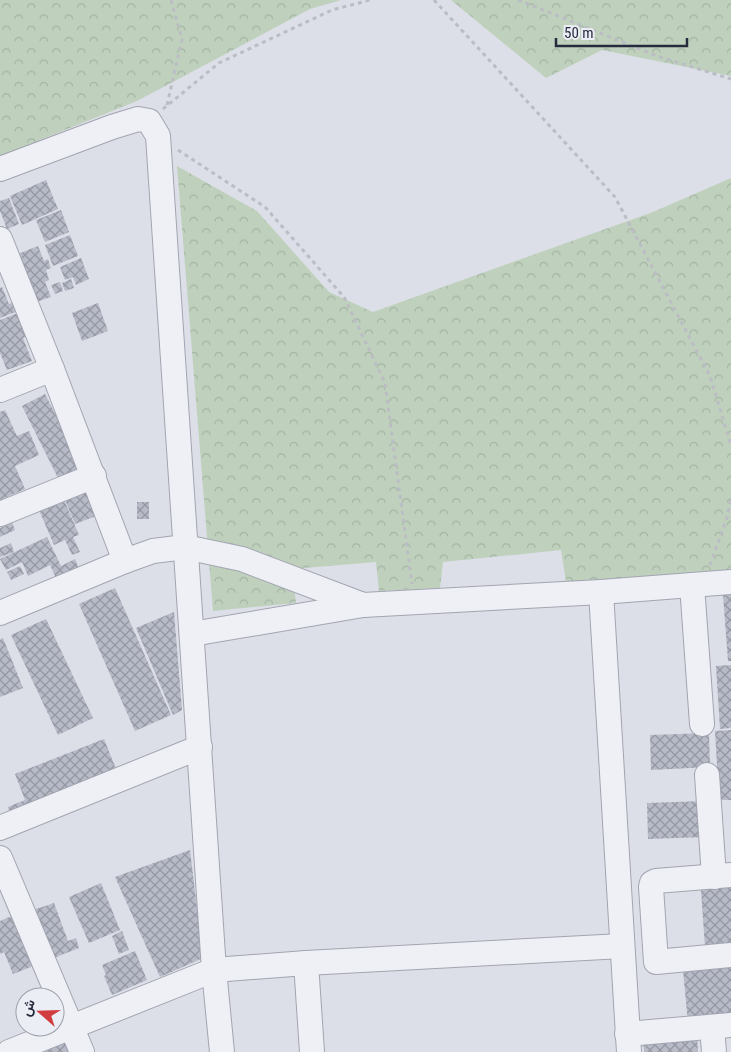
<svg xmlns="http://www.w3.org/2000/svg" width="731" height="1052" font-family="'Roboto Condensed',Vazirmatn,sans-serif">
	<defs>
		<pattern id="forest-crowns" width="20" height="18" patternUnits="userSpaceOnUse" patternTransform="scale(1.25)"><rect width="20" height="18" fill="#bfd1bd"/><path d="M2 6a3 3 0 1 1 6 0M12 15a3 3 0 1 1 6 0" fill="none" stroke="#a4b4a4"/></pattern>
		<pattern id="building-cross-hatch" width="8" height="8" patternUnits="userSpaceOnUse" patternTransform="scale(1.25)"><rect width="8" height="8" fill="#b7bac7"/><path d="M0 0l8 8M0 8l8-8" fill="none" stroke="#9597a3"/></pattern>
	</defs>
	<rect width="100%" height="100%" fill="#dcdfe7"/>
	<g fill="url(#forest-crowns)">
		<path d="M0,0H341L310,9L137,101L0,156Z"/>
		<path d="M451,0H731V76L602,50L546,78Z"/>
		<path d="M177,166L257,211L329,292L373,312L653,212L731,178V570L566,582L561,550L443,562L440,588L379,591L376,562L292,569L296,603L213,611Z"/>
	</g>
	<g fill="url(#building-cross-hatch)">
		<path d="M46,180L58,209L22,225L10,196Z"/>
		<path d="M9,198L19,224L7,229L0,211V201Z"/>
		<path d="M61,210L69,232L45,242L36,220Z"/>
		<path d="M70,235L78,256L53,266L45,245Z"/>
		<path d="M38,246L44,261L48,259L51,268L46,270L49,280L45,282L51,297L33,303L18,254Z"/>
		<path d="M81,258L89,279L76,285L73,277L65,280L60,267Z"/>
		<path d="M71,279L74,288L65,291L62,283Z"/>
		<path d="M60,282L63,291L55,294L51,285Z"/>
		<path d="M2,287L9,304L14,302L18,311L0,318V288Z"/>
		<path d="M98,303L108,331L82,341L72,313Z"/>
		<path d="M18,313L27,336L23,338L32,361L7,370L0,353V320Z"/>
		<path d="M45,394L83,468L59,480L22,406Z"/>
		<path d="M5,410L17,436L29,431L39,455L15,466L25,489L0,500V412Z"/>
		<path d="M86,491L96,516L75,524L65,500Z"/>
		<path d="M64,500L79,535L73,537L80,552L72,555L65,540L54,545L39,510Z"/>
		<rect x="137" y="502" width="12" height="17"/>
		<path d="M11,520L15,530L0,537V528L6,525L5,523Z"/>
		<path d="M47,537L61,566L75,559L79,569L57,580L50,565L28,576L22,562L6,570L0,559Z"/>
		<path d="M11,543L14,552L0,557V548Z"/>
		<path d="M20,566L24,574L11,580L7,572Z"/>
		<path d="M115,588L171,715L135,731L79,604Z"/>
		<path d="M731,594V661H728L723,595Z"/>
		<path d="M174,612L182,710L173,715L136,628Z"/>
		<path d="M46,619L93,718L58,735L11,635Z"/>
		<path d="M3,638L23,688L0,697V640Z"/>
		<path d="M731,665V728L720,729L716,666Z"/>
		<path d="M731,730V800H719L715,731Z"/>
		<path d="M709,733L710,767L651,770L650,735Z"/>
		<path d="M104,739L118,774L12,816L8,807L25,800L15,774Z"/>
		<path d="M704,801L705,837L648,839L647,803Z"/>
		<path d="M190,850L203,958L160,977L115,877Z"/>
		<path d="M101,883L120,930L89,943L69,897Z"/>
		<path d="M731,887V945L705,947L701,890Z"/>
		<path d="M54,903L68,941L76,938L79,948L51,959L33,910Z"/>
		<path d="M16,914L36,965L13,974L4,952L0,954V921Z"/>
		<path d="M122,931L129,950L119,954L112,936Z"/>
		<path d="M135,951L147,980L112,995L104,976L106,975L102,965Z"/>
		<path d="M731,965V1019L688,1023L683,970Z"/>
		<path d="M697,1034L698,1052H644L643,1038Z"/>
		<path d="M68,1041L72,1052H44Z"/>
	</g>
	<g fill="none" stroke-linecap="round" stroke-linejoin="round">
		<g stroke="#a2a5b1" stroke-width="26">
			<g id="minor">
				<path d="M0,169L112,127L138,119L149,121L158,136L214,970L222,1052"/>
				<path d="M0,239L52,369"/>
				<path d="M0,390L52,369L125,561"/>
				<path d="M0,514L94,476"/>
				<path d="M692,585L702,724"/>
				<path d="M601,592L629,1052"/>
				<path d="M0,613L125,561L153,551L185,547L242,559L363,605L601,592L731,582"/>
				<path d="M192,634L363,605"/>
				<path d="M707,775L714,877"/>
				<path d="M0,828L200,747"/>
				<path d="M0,858L82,1052"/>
				<path d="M731,875L656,881L652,883L651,887L656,962L731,955"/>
				<path d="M306,963L312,1052"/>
				<path d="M712,1027L714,1052"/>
				<path d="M627,1034L731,1025"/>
				<path d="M9,1052L214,970L306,963L622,946"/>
			</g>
		</g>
		<g stroke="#bbbdc5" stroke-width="3" stroke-dasharray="4 4" stroke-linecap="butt">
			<path d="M434,0L615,197L710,376L731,445"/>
			<path d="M518,0L657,56L731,79"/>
			<path d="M167,105L182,39L171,0"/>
			<path d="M163,109L219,63L332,10L370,0"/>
			<path d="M178,150L265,207L344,297L385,383L412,584"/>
			<path d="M710,565L727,518L731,498"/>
		</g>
		<use href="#minor" stroke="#eff0f5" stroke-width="24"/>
	</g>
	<g transform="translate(40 1012) rotate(290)"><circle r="24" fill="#eceef5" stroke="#9da0ac"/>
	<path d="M0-4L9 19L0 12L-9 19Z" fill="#d13c3e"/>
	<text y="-8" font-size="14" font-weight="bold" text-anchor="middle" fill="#262b3e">ش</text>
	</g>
	<path d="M556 38v8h131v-8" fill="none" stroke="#262b3e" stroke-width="2.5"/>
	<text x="564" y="38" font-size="15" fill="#262b3e" stroke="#eceef5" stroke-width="4" paint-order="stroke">50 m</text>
</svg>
